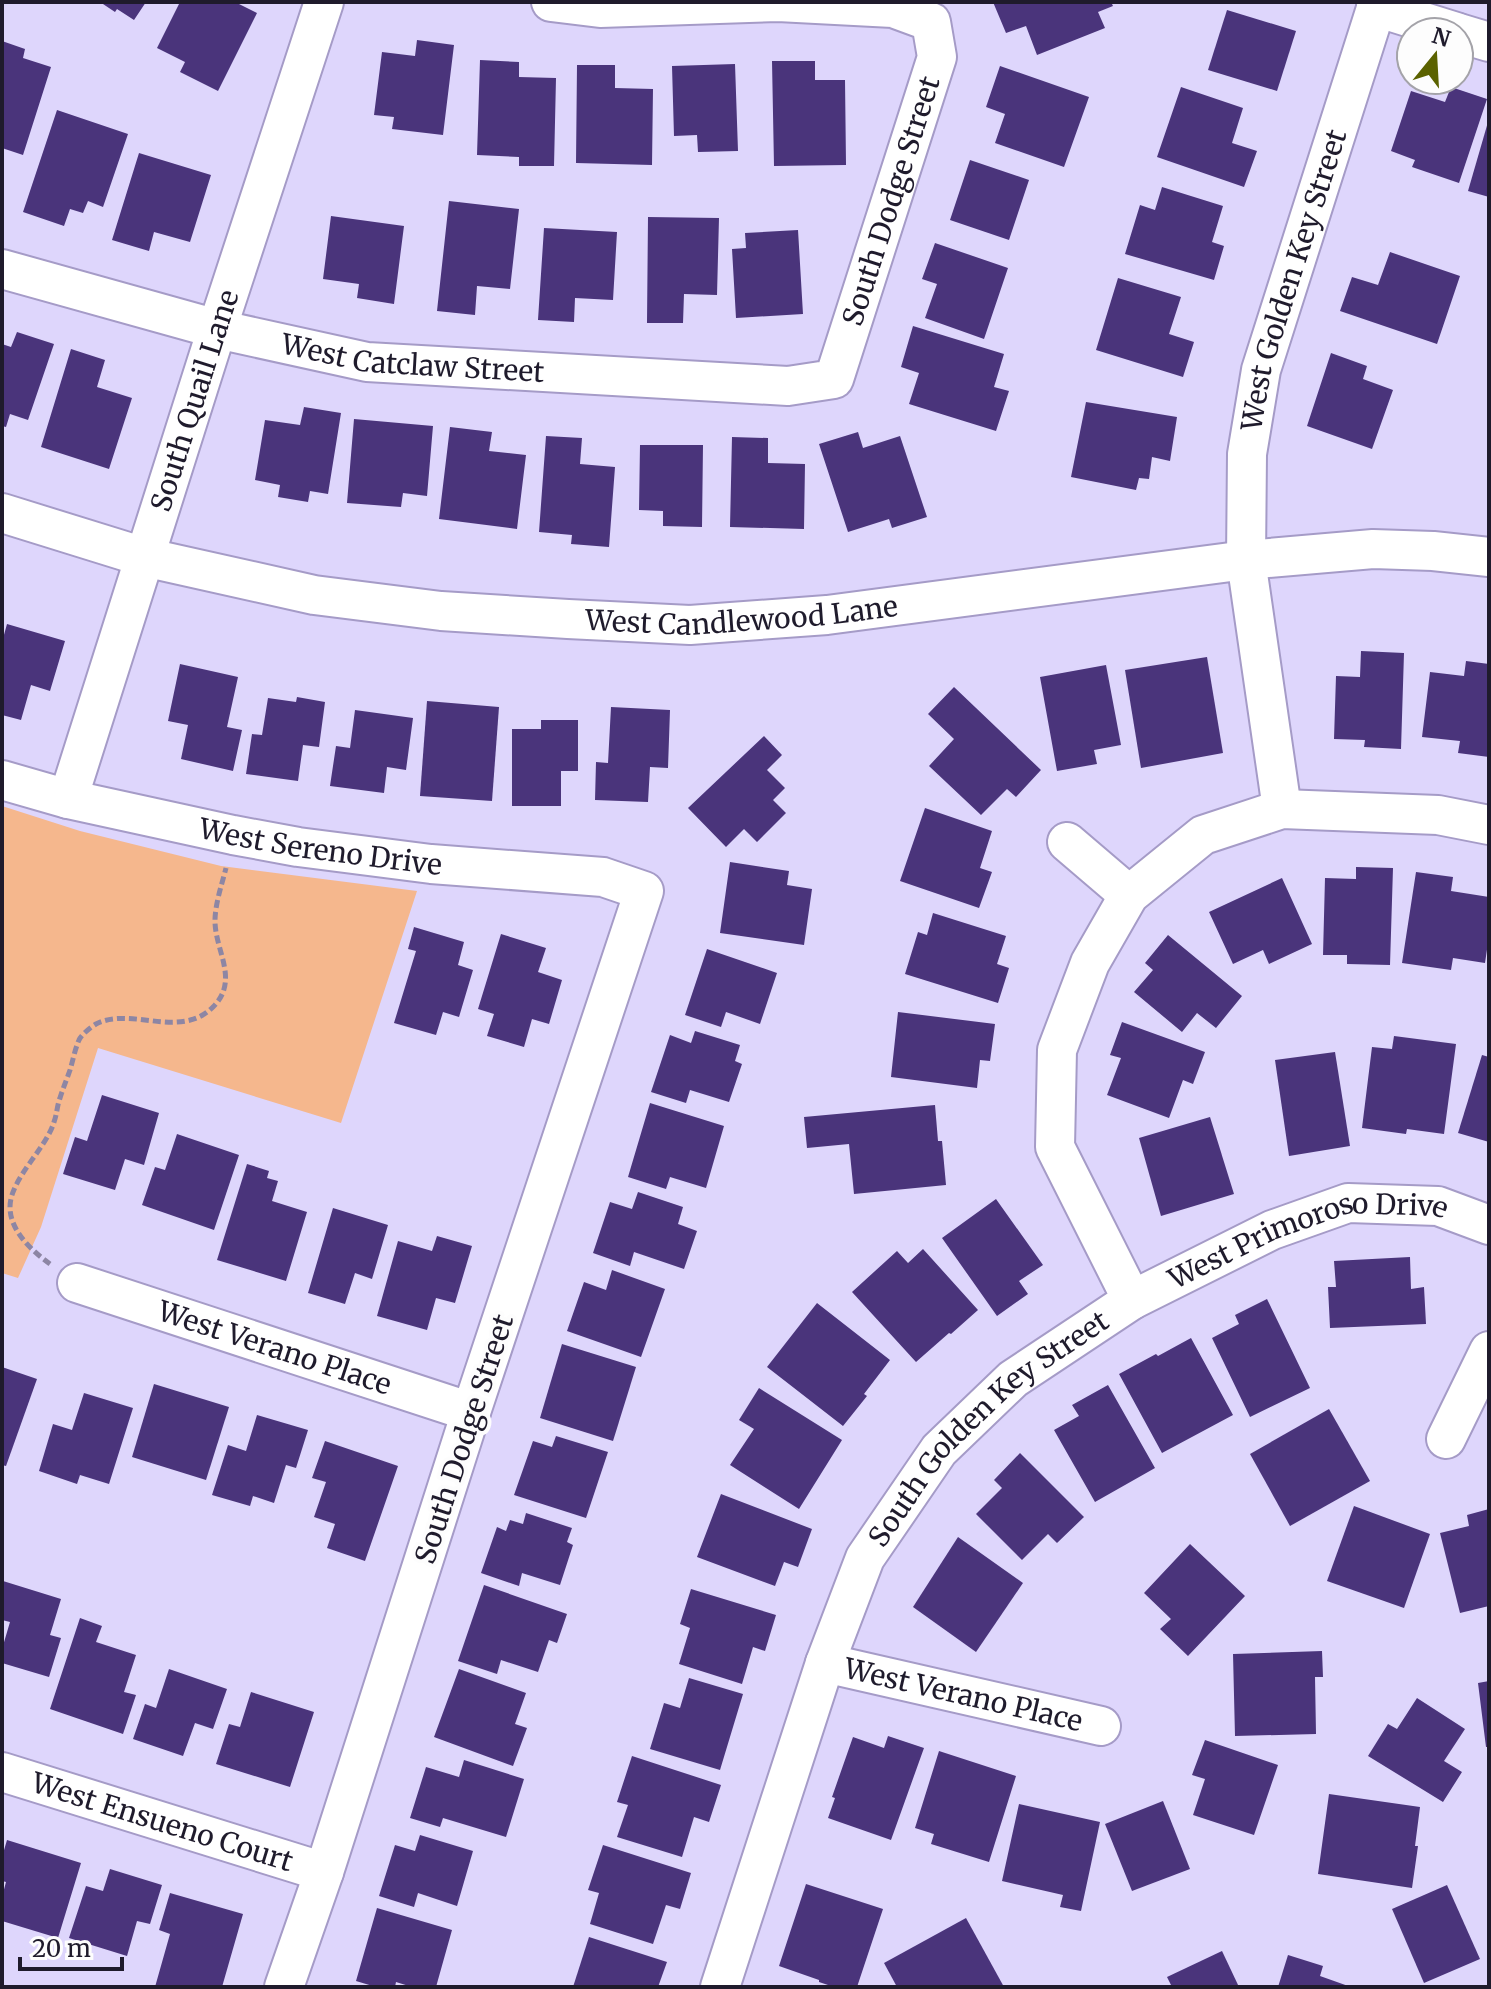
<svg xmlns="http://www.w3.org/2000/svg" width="1491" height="1989" font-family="Merriweather,serif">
	<rect width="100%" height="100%" fill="#ded6fc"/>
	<path fill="#f5b78d" d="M2,806L80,831L221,866L417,891L341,1123L98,1048L41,1227L18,1278L2,1273Z"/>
	<g fill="#4a347b">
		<path d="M100,2H146L134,20L117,9L115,12Z"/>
		<path d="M180,2H235L257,13L218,91L180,72L185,62L157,48Z"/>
		<path d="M993,2H1111L1113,6L1098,12L1105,28L1037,55L1026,26L1006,33Z"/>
		<path d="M1227,10L1296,31L1277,91L1208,70Z"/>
		<path d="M417,40L454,45L443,135L392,129L394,117L374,115L382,52L415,56Z"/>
		<path d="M2,41L25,49L23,58L51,67L23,155L2,148Z"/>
		<path d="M480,60L519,62V77L556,78L554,166H519V157L477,155Z"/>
		<path d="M772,61H815V80H845L846,165L774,166Z"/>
		<path d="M735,64L738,151L698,152L697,135L674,136L672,66Z"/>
		<path d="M577,65H615V88L653,89L652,165L576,163Z"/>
		<path d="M1000,66L1089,97L1064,167L995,143L1005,114L986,107Z"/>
		<path d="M1181,87L1243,108L1232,143L1257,151L1244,187L1157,157Z"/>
		<path d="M1451,87L1487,99L1459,183L1412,167L1415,160L1391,151L1411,91L1445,102Z"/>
		<path d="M57,110L128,134L103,207L88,201L83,213L70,209L64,226L23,212Z"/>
		<path d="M1488,122H1489V197L1468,191Z"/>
		<path d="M139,153L211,175L190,242L154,232L149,251L112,240Z"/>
		<path d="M970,160L1029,180L1009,240L950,220Z"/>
		<path d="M1162,187L1223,206L1212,242L1224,246L1214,280L1125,254L1140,205L1155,210Z"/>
		<path d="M449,201L519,209L510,289L477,286L475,315L437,311Z"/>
		<path d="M331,216L404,226L394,304L357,298L359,284L323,279Z"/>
		<path d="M648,217L719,218L717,295L684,294L683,323H647Z"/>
		<path d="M544,228L617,232L613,300L575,298L574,322L538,320Z"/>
		<path d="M798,230L803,314L736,318L732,249L746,248L745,233Z"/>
		<path d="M935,243L1008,268L984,339L925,318L937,284L922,279Z"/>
		<path d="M1390,252L1460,276L1437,344L1340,311L1352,277L1378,285Z"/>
		<path d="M1118,278L1181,297L1169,334L1194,342L1183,377L1096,350Z"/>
		<path d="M913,326L1004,354L994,387L1009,391L996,431L909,404L919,373L901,367Z"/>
		<path d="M17,332L54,344L28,420L10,414L6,427L2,426V344L11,347Z"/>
		<path d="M71,349L105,360L97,387L132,398L109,469L41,447Z"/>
		<path d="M1331,353L1367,366L1363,379L1393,390L1372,449L1307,426Z"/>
		<path d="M1086,402L1177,417L1170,461L1152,457L1149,479L1139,478L1136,490L1071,477Z"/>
		<path d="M304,407L341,413L328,494L310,491L308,502L278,497L280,485L255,480L265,420L300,425Z"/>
		<path d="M354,419L433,426L427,496L403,493L401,507L347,503Z"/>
		<path d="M450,427L492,432L489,451L526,455L517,529L439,519Z"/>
		<path d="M858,432L863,448L900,436L927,517L892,528L889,519L848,532L819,444Z"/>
		<path d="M546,436L582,438L580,464L615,467L609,547L571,544L572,535L539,532Z"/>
		<path d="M732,437L768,438V463L805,464L804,529L730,527Z"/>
		<path d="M640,445H703L702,527L663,526V511L639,510Z"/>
		<path d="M7,624L65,641L50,691L31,685L21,720L2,715V642Z"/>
		<path d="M1361,651L1404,653L1401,749L1364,747L1365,740L1334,739L1336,676L1360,677Z"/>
		<path d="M1207,657L1223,753L1141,768L1125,670Z"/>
		<path d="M1466,661L1489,664V757L1458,753L1460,741L1422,737L1430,672L1464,676Z"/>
		<path d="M180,664L238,677L227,727L242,730L233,771L181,759L188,725L168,721Z"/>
		<path d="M1106,665L1121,745L1094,750L1097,764L1057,771L1040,677Z"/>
		<path d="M954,687L1041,770L1016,797L1007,789L981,815L929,766L954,739L928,714Z"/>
		<path d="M297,697L325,702L319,747L303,745L298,781L246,774L252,734L262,735L268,698L296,702Z"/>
		<path d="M427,701L499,707L492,801L420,796Z"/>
		<path d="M611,707L670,710L668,768L650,767L648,802L595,800L596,762L608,763Z"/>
		<path d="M355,710L413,718L406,770L387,767L384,793L330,786L336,746L350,748Z"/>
		<path d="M541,720H578V771H561V806H512V729H541Z"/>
		<path d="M764,736L782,755L767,770L785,788L773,800L786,813L757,842L744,829L726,847L688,808Z"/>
		<path d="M925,808L992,831L980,868L992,872L979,908L900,881Z"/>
		<path d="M730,862L789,871L787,885L812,889L804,945L720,933Z"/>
		<path d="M1356,867L1393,868L1390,965L1347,964V955H1323L1325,878L1356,879Z"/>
		<path d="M1416,872L1453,877L1451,891L1489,897V936L1485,963L1453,958L1451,970L1402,963Z"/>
		<path d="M1282,878L1312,944L1269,964L1263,950L1233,964L1209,912Z"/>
		<path d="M933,913L1006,936L997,964L1009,968L998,1003L905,974L918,932L927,935Z"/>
		<path d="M414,927L464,942L458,965L473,970L459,1017L443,1012L436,1035L394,1023L416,951L408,949Z"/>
		<path d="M501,934L546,948L538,972L562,980L549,1024L532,1019L524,1047L487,1036L494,1014L478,1009Z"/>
		<path d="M1168,935L1242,996L1216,1028L1197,1013L1182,1032L1134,992L1153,970L1145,963Z"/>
		<path d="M707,949L777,973L760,1024L726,1012L721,1027L685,1015Z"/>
		<path d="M898,1012L995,1024L990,1061L980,1060L977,1088L891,1077Z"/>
		<path d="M1122,1022L1205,1052L1193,1084L1183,1080L1169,1118L1107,1095L1121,1058L1110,1055Z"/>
		<path d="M695,1031L740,1045L735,1061L742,1064L729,1102L690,1090L686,1103L651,1092L670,1035L691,1043Z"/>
		<path d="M1394,1036L1456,1044L1444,1134L1407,1129L1406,1134L1362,1128L1372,1047L1392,1049Z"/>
		<path d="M1335,1052L1350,1146L1289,1156L1275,1060Z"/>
		<path d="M1482,1055L1489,1057V1142L1458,1133Z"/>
		<path d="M102,1095L159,1113L144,1165L125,1159L115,1190L63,1174L75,1137L87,1141Z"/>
		<path d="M650,1103L724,1126L706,1188L670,1177L666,1189L628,1177Z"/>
		<path d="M935,1105L938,1141H942L946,1185L854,1194L849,1144L807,1148L804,1117Z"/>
		<path d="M1210,1117L1234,1194L1161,1216L1139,1138Z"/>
		<path d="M177,1134L239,1155L214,1230L142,1205L155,1167L165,1170Z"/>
		<path d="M247,1164L269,1171L267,1178L278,1181L272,1201L307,1212L286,1281L217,1260Z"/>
		<path d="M638,1192L683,1207L678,1224L697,1231L684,1269L634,1252L630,1266L593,1253L610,1202L632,1209Z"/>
		<path d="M996,1199L1043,1265L1019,1281L1028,1294L997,1316L942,1238Z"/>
		<path d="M333,1208L388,1225L372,1279L355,1273L345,1304L308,1293Z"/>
		<path d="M437,1236L472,1246L455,1303L436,1298L427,1330L377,1316L398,1241L432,1251Z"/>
		<path d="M923,1249L978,1310L951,1334L949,1333L916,1362L852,1292L897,1251L908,1263Z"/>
		<path d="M1410,1257L1411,1289L1424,1287L1426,1324L1330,1328L1328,1287H1336L1334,1261Z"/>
		<path d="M612,1270L665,1289L641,1357L567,1331L584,1282L606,1290Z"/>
		<path d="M1267,1299L1310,1388L1250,1417L1212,1338L1239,1324L1235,1315Z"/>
		<path d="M817,1303L890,1360L864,1394L867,1396L843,1426L767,1367Z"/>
		<path d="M1191,1338L1233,1415L1162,1453L1119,1374L1156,1354L1158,1356Z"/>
		<path d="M562,1344L636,1367L613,1441L540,1418Z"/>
		<path d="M2,1367L37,1379L6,1466L2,1465Z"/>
		<path d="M154,1384L229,1407L206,1480L132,1457Z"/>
		<path d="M1108,1385L1155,1468L1095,1502L1054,1430L1079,1416L1072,1405Z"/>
		<path d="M759,1388L842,1440L799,1509L730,1465L754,1429L739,1420Z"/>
		<path d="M84,1393L133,1408L109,1484L80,1475L77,1484L39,1471L53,1424L72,1430Z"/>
		<path d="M1329,1409L1370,1481L1290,1526L1250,1454Z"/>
		<path d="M257,1415L308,1430L296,1468L286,1465L274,1503L253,1496L250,1506L212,1495L228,1445L246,1451Z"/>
		<path d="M556,1436L608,1452L586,1518L514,1495L533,1441L552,1447Z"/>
		<path d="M325,1441L398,1466L365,1561L327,1548L335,1524L314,1517L326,1482L312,1478Z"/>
		<path d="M1020,1453L1084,1517L1057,1543L1048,1534L1022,1560L976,1514L1002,1488L994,1480Z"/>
		<path d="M721,1494L812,1529L798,1567L784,1562L775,1586L697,1557Z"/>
		<path d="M1354,1506L1430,1534L1404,1608L1327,1581Z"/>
		<path d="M1489,1509V1606L1460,1613L1440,1533L1469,1526L1467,1515Z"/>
		<path d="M526,1513L572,1528L567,1542L573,1545L560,1585L522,1573L519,1586L481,1573L497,1527L506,1531L510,1520L523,1524Z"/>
		<path d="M958,1537L1023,1583L976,1652L913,1607Z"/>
		<path d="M1190,1544L1245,1596L1188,1656L1160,1629L1171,1619L1144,1593Z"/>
		<path d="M3,1581L61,1599L50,1635L61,1638L49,1677L2,1663V1649L10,1622L2,1620Z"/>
		<path d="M484,1585L567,1614L557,1643L549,1640L538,1672L501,1660L497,1674L458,1661Z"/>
		<path d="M691,1589L776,1615L765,1651L753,1647L742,1684L679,1664L690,1628L680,1624Z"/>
		<path d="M80,1618L102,1626L96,1642L136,1655L124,1692L136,1695L123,1734L50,1709Z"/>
		<path d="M1322,1651L1323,1677H1315L1316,1734L1235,1736L1233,1654Z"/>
		<path d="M169,1669L227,1689L213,1729L195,1723L183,1756L133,1739L145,1704L156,1708Z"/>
		<path d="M459,1669L526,1693L515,1724L527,1728L513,1766L434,1737Z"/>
		<path d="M689,1678L743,1694L720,1770L650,1749L664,1703L680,1708Z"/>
		<path d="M1489,1681V1747H1486L1478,1683Z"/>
		<path d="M251,1692L314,1712L290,1787L216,1764L229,1724L240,1727Z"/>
		<path d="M1417,1698L1465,1729L1444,1761L1462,1772L1443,1802L1368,1756L1388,1724L1397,1729Z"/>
		<path d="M888,1736L924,1748L891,1840L828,1818L835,1798L832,1797L853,1737L884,1748Z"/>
		<path d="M1205,1740L1278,1765L1254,1835L1193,1815L1205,1779L1192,1775Z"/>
		<path d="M939,1751L1016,1776L989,1862L931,1844L934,1834L915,1828Z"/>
		<path d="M632,1756L721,1785L709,1822L694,1817L682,1857L617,1837L628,1805L617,1802Z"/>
		<path d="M464,1760L524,1779L506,1837L443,1818L440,1827L410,1818L426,1767L459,1777Z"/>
		<path d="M1329,1794L1420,1807L1415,1846H1418L1412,1888L1318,1874Z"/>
		<path d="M1163,1801L1190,1869L1132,1891L1105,1824Z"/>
		<path d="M1019,1804L1100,1822L1081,1911L1060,1907L1063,1895L1002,1881Z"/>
		<path d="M420,1835L473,1851L457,1906L418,1893L414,1907L379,1896L395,1845L415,1851Z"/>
		<path d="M7,1840L81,1863L58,1938L2,1921V1897L6,1882L2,1881V1857Z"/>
		<path d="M603,1845L691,1873L680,1909L666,1905L653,1944L590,1924L599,1893L588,1890Z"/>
		<path d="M110,1869L162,1885L150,1924L137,1921L127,1956L69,1938L86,1886L103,1891Z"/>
		<path d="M806,1884L883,1909L857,1987H834L819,1982V1980L779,1966Z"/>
		<path d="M1447,1885L1480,1959L1424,1983L1392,1909Z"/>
		<path d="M170,1893L243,1914L222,1987H155L170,1934L159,1930Z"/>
		<path d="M377,1908L452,1930L436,1987H412L396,1982L395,1987H376L356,1981Z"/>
		<path d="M966,1918L1004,1987H897L884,1963Z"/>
		<path d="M589,1937L667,1962L658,1987H573Z"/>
		<path d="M1222,1951L1239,1987H1172L1167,1977Z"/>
		<path d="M1288,1955L1323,1966L1320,1976L1351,1987H1278Z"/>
	</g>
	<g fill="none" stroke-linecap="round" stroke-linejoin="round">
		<g stroke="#a59bc7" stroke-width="42">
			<g id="minor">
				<path d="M1376,7L1456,32"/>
				<path d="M1459,33L1489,42"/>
				<path id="s1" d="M2,269L217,329L367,362L788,386L834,379L937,57L931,22L893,8L778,2L600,8L551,2"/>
				<path id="s2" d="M2,513L144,557L314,595L441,611L568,619L690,625L827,615L1246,560L1373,549L1433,551L1489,557"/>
				<path id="s3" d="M2,780L68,799L233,835L298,847L431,864L603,877L644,891L471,1412L324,1872L284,1987"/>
				<path id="s4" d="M68,799L217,329L324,2"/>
				<path id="s5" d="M1282,809L1246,560L1247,454L1261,370L1378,2"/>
				<path d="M1067,842L1129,895"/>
				<path id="s6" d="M77,1283L471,1412"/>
				<path id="s7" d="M1132,1300L1272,1230L1348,1203L1438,1206L1489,1225"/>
				<path d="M1446,1439L1489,1351"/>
				<path id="s8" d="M825,1663L1101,1726"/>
				<path id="s9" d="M2,1772L324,1872"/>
				<path id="s10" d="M720,1987L825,1663L865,1558L939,1450L1013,1379L1132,1300L1055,1147L1057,1050L1090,963L1129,895L1203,835L1282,809L1438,815L1489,825"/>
			</g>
		</g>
		<path stroke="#8d86a4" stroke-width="5" stroke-dasharray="8 4" stroke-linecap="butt" d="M50,1264C32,1251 10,1231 10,1207C10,1179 46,1149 54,1122C57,1114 57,1106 60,1098C63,1088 67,1079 70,1070C73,1060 75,1049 79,1040C81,1035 91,1027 96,1024C131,1006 180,1040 213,1007C240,980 215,951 215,921C215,904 222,884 226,868"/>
		<use href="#minor" stroke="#fff" stroke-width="38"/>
	</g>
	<g text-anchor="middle" stroke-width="8" stroke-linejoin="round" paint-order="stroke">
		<g font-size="28" fill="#1f1b2c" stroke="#fdfdfd">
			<text dy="10" stroke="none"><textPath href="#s1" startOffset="1032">South Dodge Street</textPath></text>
			<text dy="10" stroke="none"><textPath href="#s5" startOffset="538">West Golden Key Street</textPath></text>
			<text dy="10" stroke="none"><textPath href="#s1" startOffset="422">West Catclaw Street</textPath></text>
			<text dy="10" stroke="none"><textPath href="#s4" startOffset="418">South Quail Lane</textPath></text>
			<text dy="10" stroke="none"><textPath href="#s2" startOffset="752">West Candlewood Lane</textPath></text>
			<text dy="10" stroke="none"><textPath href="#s3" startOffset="326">West Sereno Drive</textPath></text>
			<text dy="10" stroke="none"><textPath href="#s7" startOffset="190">West Primoroso Drive</textPath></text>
			<text dy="10" stroke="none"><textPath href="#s6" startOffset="208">West Verano Place</textPath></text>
			<text dy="10" stroke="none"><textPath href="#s10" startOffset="634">South Golden Key Street</textPath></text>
			<text transform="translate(464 1439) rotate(-72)" y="10">South Dodge Street</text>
			<text dy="10" stroke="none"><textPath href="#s8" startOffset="142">West Verano Place</textPath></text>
			<text dy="10" stroke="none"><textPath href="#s9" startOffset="168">West Ensueno Court</textPath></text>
		</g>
	</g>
	<rect width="1491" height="1989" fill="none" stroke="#1f1b2c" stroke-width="8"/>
	<g transform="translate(1435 56) rotate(18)"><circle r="38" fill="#fdfdfd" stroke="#a4a3a9" stroke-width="2"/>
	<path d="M0-6L14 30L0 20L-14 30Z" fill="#5b6200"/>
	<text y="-12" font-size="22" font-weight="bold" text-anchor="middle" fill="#1f1b2c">N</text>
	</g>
	<path d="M20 1957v12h102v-12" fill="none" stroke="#1f1b2c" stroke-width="4"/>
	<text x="32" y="1957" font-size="24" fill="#1f1b2c" stroke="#fdfdfd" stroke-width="6" paint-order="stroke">20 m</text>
</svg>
